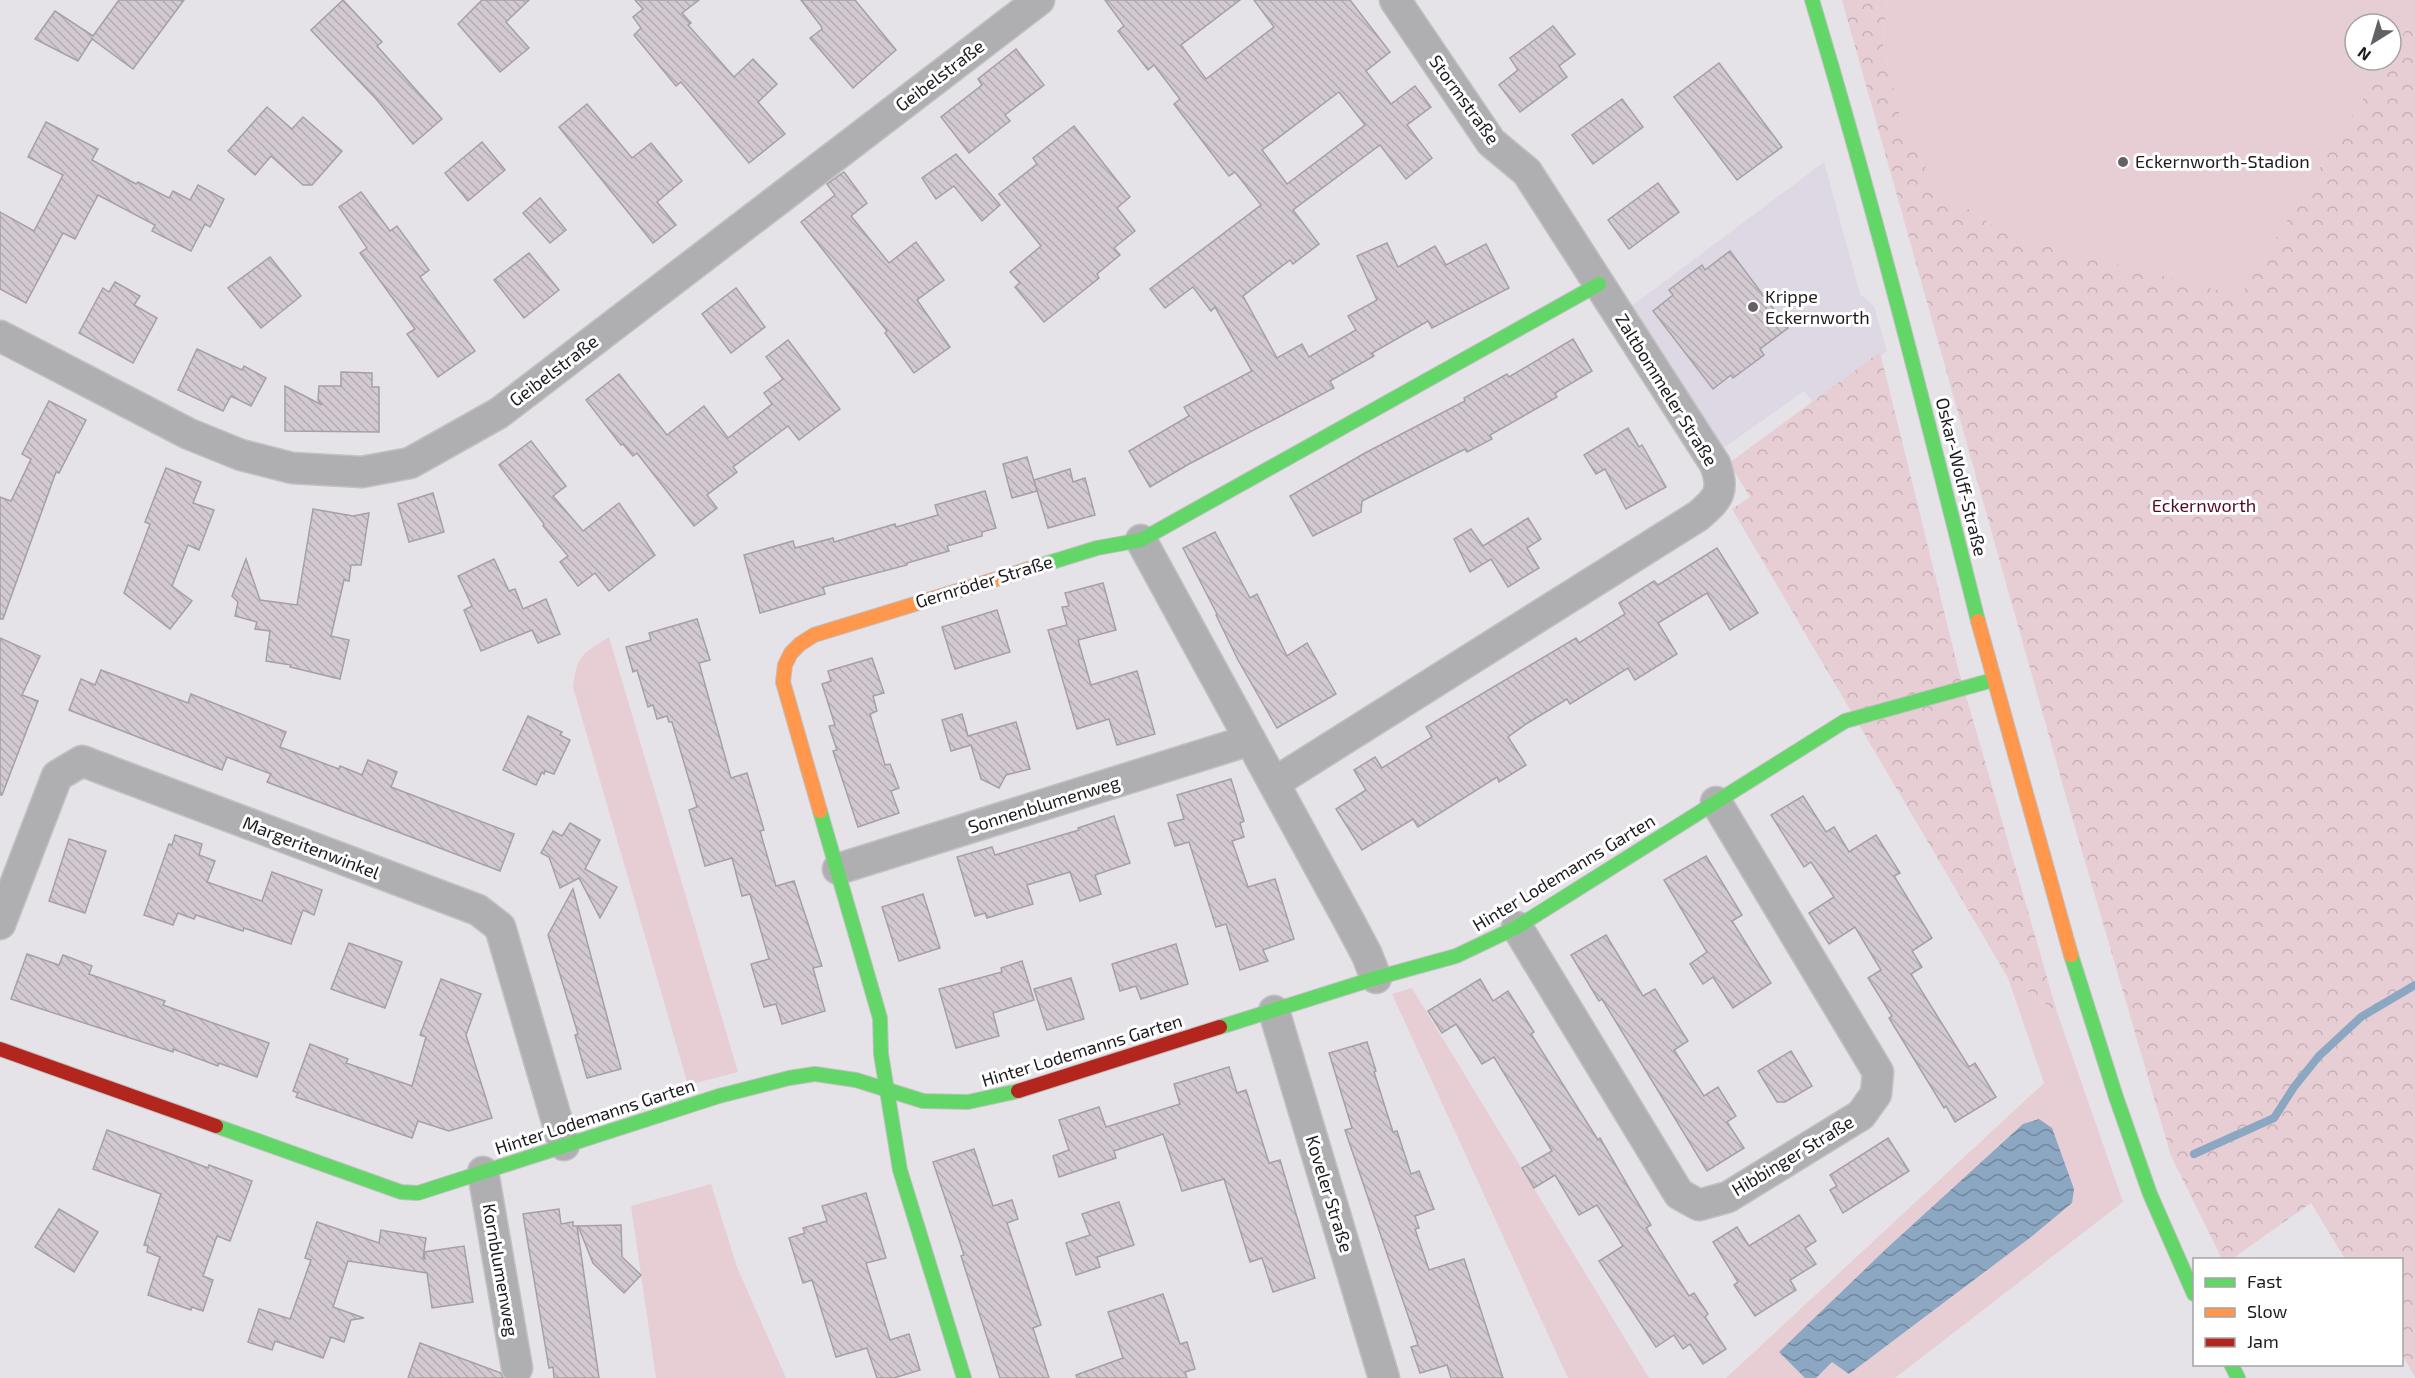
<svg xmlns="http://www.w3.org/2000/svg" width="2415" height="1378" font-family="'Exo 2',sans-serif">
	<defs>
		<pattern id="forest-crowns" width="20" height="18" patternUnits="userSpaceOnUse" patternTransform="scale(1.5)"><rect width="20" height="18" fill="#e7ced4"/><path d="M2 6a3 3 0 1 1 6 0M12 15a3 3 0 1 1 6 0" fill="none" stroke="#c6b0b6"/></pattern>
		<pattern id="water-waves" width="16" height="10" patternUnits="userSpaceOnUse" patternTransform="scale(1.5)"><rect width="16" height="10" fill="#8ba7c2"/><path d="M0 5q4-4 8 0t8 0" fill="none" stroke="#71879d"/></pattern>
		<pattern id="building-back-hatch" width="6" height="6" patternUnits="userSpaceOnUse" patternTransform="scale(1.5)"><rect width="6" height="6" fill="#d3c9d1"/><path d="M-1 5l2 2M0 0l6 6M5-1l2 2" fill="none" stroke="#b5acb3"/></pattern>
	</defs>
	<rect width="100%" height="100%" fill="#e5e3e8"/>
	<path fill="#ded8e4" d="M1824,162L1860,294L1874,306L1887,351L1815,405L1804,391L1721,450L1629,308Z"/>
	<g fill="#e7ced4">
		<path d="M1887,0H2415V15L2391,54V24H2355V60H2387L2240,297L2011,237L1941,191L1904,134L1883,44Z"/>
		<path d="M609,637L738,1072L688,1085L573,687C577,654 583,654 609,637Z"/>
		<path d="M2008,978L2057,1012L2123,1202L1895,1378H1726L2044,1083Z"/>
		<path d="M1412,988L1649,1378H1568L1392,994Z"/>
		<path d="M711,1184L737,1267L786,1378H656L631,1206Z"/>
	</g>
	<g fill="url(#forest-crowns)">
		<path d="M1842,0H1887L1883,44L1904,134L1941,191L2011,237L2240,296L2387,60H2391V54L2415,15V1377L2402,1354V1260L2345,1259L2311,1203L2232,1259H2222L2171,1156L2067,800Z"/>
		<path d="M1880,352L1958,668L2057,1012L2008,978L1732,509L1750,497L1729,463Z"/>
	</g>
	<path fill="url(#water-waves)" d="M2039,1119L2052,1128L2074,1189L2072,1203L2031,1237L1849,1374L1832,1362L1816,1378H1805L1779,1352L1886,1249L2023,1124Z"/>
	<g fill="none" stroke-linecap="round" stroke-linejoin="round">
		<path stroke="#8ba7c2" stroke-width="8" d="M2194,1154L2274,1118L2294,1087L2319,1056L2361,1017L2415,985"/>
	</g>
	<g fill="url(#building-back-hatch)" stroke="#a4a1a4" stroke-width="1.5" fill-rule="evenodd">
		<path d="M119,0H184L133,69L92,39L78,61L35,39L55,11L93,36Z"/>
		<path d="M343,0L382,42L377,46L442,119L413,144L377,100L311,30Z"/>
		<path d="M482,0H529L506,22L529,48L500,72L458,24Z"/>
		<path d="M635,0H699L682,13L691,23L688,25L734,77L753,59L777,84L758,102L785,134L749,163L681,82L676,86L634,35L641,28L633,17L643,9Z"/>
		<path d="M801,0H855L896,50L853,88L810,38L822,29L821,26Z"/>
		<path d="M1105,0H1240L1181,45L1206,79L1274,27L1254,0H1350L1390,52L1366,71L1391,104L1415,86L1431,107L1407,125L1432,158L1406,179L1380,145L1293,210L1319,244L1293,264L1290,260L1243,296L1277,358L1302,344L1309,357L1356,330L1348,316L1377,300L1357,256L1387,243L1398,267L1435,246L1446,265L1486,244L1509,288L1432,328L1428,321L1372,353L1374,356L1330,381L1334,388L1189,464L1150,487L1129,451L1189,416L1184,407L1252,371L1215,307L1211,311L1193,287L1165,308L1150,289L1261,205L1235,172L1229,176L1174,104L1180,99L1154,65L1148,70L1118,31L1124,26ZM1339,92L1365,125L1287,184L1262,150Z"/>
		<path d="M1553,26L1575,54L1559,66L1567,77L1520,112L1499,85L1518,70L1510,58Z"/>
		<path d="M1016,49L1044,85L1005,115L1010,121L969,153L941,117L982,85L978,79Z"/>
		<path d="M1719,63L1782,147L1737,180L1674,97Z"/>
		<path d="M1622,99L1643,127L1593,164L1572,135Z"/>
		<path d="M587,104L632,158L651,143L682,181L657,202L676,225L653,243L559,127Z"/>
		<path d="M267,107L292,129L303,117L342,151L312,185H303L271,156L255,175L228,151Z"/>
		<path d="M46,122L98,149L92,160L136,184L138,182L169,198L173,191L190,200L198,185L224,199L210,227L205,224L191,251L152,231L155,225L98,195L75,239L63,233L26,303L0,289V212L34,231L63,175L28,157Z"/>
		<path d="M1074,126L1130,197L1117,208L1135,231L1114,248L1120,255L1097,274L1099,278L1044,322L1015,287L1020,283L1010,272L1041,246L999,194L1037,164L1033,158Z"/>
		<path d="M482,142L505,170L468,201L445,173Z"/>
		<path d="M956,154L1000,205L982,221L954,186L936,199L922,178Z"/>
		<path d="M844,172L867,203L851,216L889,263L916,242L944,280L917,300L950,347L914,373L885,333L887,331L801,222L835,195L827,184Z"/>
		<path d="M1658,183L1679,212L1629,249L1608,220Z"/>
		<path d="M361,192L390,231L397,226L429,270L420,277L475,351L438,377L407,334L415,329L360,253L367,248L339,207Z"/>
		<path d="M540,198L566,230L550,243L523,213Z"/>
		<path d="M1730,251L1788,328L1760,349L1764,355L1733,378L1731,375L1713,389L1653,311L1673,295L1669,290L1702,265L1705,270Z"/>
		<path d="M529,253L559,290L524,318L494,280Z"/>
		<path d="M270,257L301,296L261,328L228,288Z"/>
		<path d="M115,282L140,296L134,305L157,318L133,363L79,333L103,288L109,292Z"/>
		<path d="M736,288L765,327L731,353L702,314Z"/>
		<path d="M1573,339L1592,371L1555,393L1557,397L1490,435L1492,439L1467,452L1465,449L1362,501L1361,512L1313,536L1290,496L1365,453L1465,401L1464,398L1507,374L1509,377Z"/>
		<path d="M788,340L840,409L799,440L788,426L733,467L737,472L707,495L717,508L694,526L637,453L633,456L623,444L621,445L586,400L619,374L667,435L704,406L728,438L772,404L764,393L783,379L766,357Z"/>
		<path d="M197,349L242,370L244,366L266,378L251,406L231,396L223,411L178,390Z"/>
		<path d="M341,372L372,373V387H379V432L285,431V386L322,405L318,400L319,386H341Z"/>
		<path d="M49,401L86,420L59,473L56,472L3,619H0V497L11,501L31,459L22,454Z"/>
		<path d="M1628,428L1639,447L1642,445L1666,487L1626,509L1605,469L1596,474L1584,455Z"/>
		<path d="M531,441L566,486L553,496L583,531L619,503L655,555L609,591L595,573L578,586L560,562L568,556L543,526L544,524L499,465Z"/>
		<path d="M1027,457L1037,491L1012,498L1003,464Z"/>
		<path d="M166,468L201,482L193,503L214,510L199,550L188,545L172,586L192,601L170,629L124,593L150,524L145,522Z"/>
		<path d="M1070,469L1073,482L1085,478L1095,515L1048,528L1034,480Z"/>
		<path d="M985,491L996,528L982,532V536L947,546L949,551L907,563V565L823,587L825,594L760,613L744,555L793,541L795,548L833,538L834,542L895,524L896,527L938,515L935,505Z"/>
		<path d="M433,493L444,532L409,542L398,504Z"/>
		<path d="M313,509L353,516L369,513L361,565H351L349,581L344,580L331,636L349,640L340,679L290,667L291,665L266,661L270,631L255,629L257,622L235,616L238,602L232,596L246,559L260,600L297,605Z"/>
		<path d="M1528,518L1541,539L1527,548L1539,568L1508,587L1491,559L1470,572L1454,539L1471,529L1483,546Z"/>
		<path d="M1215,532L1250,598L1257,594L1287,656L1307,643L1336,694L1277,728L1238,660L1216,615L1217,614L1183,548Z"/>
		<path d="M1717,548L1758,613L1730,630L1707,593L1658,623L1677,654L1635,680L1628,668L1570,704L1567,699L1526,724L1508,737L1526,765L1499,782L1497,777L1418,827L1413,819L1362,850L1336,809L1366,790L1354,770L1375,757L1382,768L1432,737L1426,727L1576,638L1579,643L1625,614L1619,603L1654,581L1658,585Z"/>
		<path d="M494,559L509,591L515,589L523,609L546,599L560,634L538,643L532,630L481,651L464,610L472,606L458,576Z"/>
		<path d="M1103,583L1116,630L1078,640L1091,685L1137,671L1155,734L1117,745L1109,719L1077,729L1048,630L1067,625L1062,607L1069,606L1065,593Z"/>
		<path d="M997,610L1010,652L955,669L942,627Z"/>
		<path d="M697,619L710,660L699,663L731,778L747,773L764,830L760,831L776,886L794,881L822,966L813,968L825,1011L782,1024L776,1004L764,1007L751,964L769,959L750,894L742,896L732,858L705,866L689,810L697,807L672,722H669L667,716L657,719L653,705L648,707L637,670L633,672L626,647L651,640L649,633Z"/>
		<path d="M0,638L40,656L22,695L38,701L2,795H0Z"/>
		<path d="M872,658L884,693L873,696L877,711L870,714L885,765L890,764L899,788L891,791L899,813L858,827L833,751L837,750L829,726L835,725L822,684L831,681L828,671Z"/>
		<path d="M101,670L188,703L191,694L286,732L280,747L339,769L340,766L362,775L368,760L397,772L391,787L514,834L500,871L267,782L271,774L227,757L222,770L69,710L81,679L95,685Z"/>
		<path d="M962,714L968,736L1016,722L1030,769L1006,775L999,788L981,779L971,745L951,751L942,720Z"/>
		<path d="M528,716L562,732L560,735L570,740L554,774L545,771L544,774L542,772L536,785L503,770Z"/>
		<path d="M1231,779L1244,821L1240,823L1244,837L1232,841L1248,887L1275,879L1294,939L1263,950L1268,961L1240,970L1226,924L1216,927L1189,842L1175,846L1168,823L1184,819L1177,795Z"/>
		<path d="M1803,796L1826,832L1834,827L1849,852L1876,835L1900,873L1894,876L1932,938L1912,951L1922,967L1911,974L1969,1067L1975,1063L1996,1097L1955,1122L1946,1106L1944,1108L1889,1018L1892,1016L1868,978L1881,970L1855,927L1829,944L1809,913L1834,897L1811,862L1804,867L1771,815Z"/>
		<path d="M1114,816L1130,863L1095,875L1101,894L1080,901L1070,872L1027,885L1033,904L987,918L985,913L975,916L957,857L992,847L995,855L1079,830L1078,828Z"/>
		<path d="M570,823L600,840L585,869L617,887L600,918L579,878L560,888L549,857L541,853L553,831L562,836Z"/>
		<path d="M175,835L202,844L199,855L215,861L207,882L262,901L272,872L322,890L314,915L303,910L291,944L244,928L243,931L196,915L194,919L178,913L173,925L144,915L169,844L172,845Z"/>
		<path d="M69,839L106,851L85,913L49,901Z"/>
		<path d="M1706,856L1742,915L1732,921L1771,983L1733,1008L1713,977L1703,984L1690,964L1707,952L1664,880Z"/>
		<path d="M573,889L621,1069L587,1078L575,1035L578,1034L548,935Z"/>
		<path d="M923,894L940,948L899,961L882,907Z"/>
		<path d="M1606,935L1643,996L1655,989L1688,1041L1674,1050L1704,1096L1718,1087L1736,1116L1727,1122L1744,1148L1707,1171L1602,999L1599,1001L1571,955Z"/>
		<path d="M349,943L402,962L385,1008L331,989Z"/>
		<path d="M1176,944L1188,984L1141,999L1136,986L1120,991L1112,964Z"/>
		<path d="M27,954L59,965L63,955L92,966L89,974L165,1001L163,1005L269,1043L257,1077L219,1063L218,1066L173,1049V1052L11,999Z"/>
		<path d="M1022,961L1034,1000L993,1013L999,1036L956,1048L939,989L1002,972L1001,968Z"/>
		<path d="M1071,978L1084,1019L1047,1030L1034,989Z"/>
		<path d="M441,979L481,994L466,1035L492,1118L449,1131L418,1121L412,1138L296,1097L298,1093L293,1091L310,1044L348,1059L346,1063L412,1086L426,1037L420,1035Z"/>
		<path d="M1480,979L1493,1001L1508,991L1534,1032L1531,1034L1598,1140L1600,1138L1625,1181L1651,1225L1646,1228L1689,1296L1694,1293L1708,1314L1705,1317L1726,1349L1703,1364L1690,1344L1683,1349L1674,1335L1656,1347L1599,1261L1623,1246L1597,1205L1579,1215L1555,1175L1534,1188L1522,1168L1552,1151L1494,1057L1482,1064L1456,1024L1442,1033L1428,1011Z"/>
		<path d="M1367,1042L1376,1071L1374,1072L1393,1132L1397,1131L1411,1174L1419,1171L1434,1209L1415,1216L1419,1228L1415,1229L1429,1270L1464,1259L1503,1378H1451L1447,1365L1420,1373L1411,1347L1418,1345L1345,1130L1352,1128L1329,1053Z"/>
		<path d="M1791,1051L1812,1086L1785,1102H1777L1758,1071Z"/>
		<path d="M1229,1067L1237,1093L1246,1090L1269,1163L1280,1160L1315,1278L1273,1292L1262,1258L1250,1262L1224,1179L1182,1191L1163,1134L1114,1151L1116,1158L1059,1177L1053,1156L1069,1150L1059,1120L1099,1107L1106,1127L1180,1104L1174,1084Z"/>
		<path d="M107,1130L208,1168L209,1165L252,1181L230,1241L217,1236L203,1276L213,1280L203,1311L192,1307L191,1310L148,1295L160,1257L147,1252L148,1246L144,1245L161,1194L93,1169Z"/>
		<path d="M1888,1138L1909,1171L1843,1213L1830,1190L1837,1186L1830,1175Z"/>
		<path d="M974,1149L993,1206L1012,1200L1018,1219L1007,1223L1041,1325L1033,1328L1049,1378H1000L961,1256L964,1255L933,1162Z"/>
		<path d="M866,1193L886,1258L866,1263L890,1340L909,1334L920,1370L894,1378H877L867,1348L836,1357L812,1280L803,1283L789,1238L805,1233L803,1228L827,1221L822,1206Z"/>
		<path d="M1119,1202L1134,1245L1097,1257L1100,1267L1076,1275L1066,1243L1090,1235L1082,1214Z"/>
		<path d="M59,1209L98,1232L74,1272L35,1247Z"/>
		<path d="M559,1209L561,1224L573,1222V1226H577L599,1378H554L553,1367L549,1368L523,1214Z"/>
		<path d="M1799,1215L1816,1241L1805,1248L1816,1264L1790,1280L1796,1290L1755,1316L1734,1285L1738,1282L1713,1242L1737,1227L1749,1246Z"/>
		<path d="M317,1222L379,1243L381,1230L426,1238L423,1258L425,1259L424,1252L464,1246L473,1302L432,1308L427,1273L348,1261L333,1307L364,1318L351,1320L344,1342L331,1337L323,1358L275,1341L272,1350L248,1342L259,1309L290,1319L311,1260L305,1258Z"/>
		<path d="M621,1225L622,1257L641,1275L624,1293L593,1263L578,1226Z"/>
		<path d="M1163,1294L1180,1344L1187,1342L1195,1369L1185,1372L1187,1378H1077L1076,1375L1123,1358L1108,1312Z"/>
		<path d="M420,1343L501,1373L503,1378H408Z"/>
	</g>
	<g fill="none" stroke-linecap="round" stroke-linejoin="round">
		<g stroke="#c1c0c3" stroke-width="33">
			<g id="street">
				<path d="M0,336L189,434L241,455L292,468L362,472L410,463L499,413L1039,0"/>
				<path d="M1141,540L1349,921L1367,955L1376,978"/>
				<path d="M1274,783L1698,516C1719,498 1725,491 1715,464L1527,172L1491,142L1395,0"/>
				<path d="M838,869L1250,740"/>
				<path d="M0,924L57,776L82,761L478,910L500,927L564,1145"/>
				<path d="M1517,927L1679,1194L1699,1205L1728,1197L1861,1115L1876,1094L1878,1072L1716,802"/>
				<path d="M1274,1011L1384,1378"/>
				<path d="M483,1172L517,1368"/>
			</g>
		</g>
		<g stroke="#c1c0c3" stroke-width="16">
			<g id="fast">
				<path d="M1812,0C1874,206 1926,413 1978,621"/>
				<path d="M1029,569L1097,548L1141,540L1599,284"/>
				<path d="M820,811L880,1018L881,1054L900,1170L964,1378"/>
				<path d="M2071,955L2116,1097L2150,1194L2194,1294"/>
				<path d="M1220,1027L1376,978L1456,956L1517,927L1845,721L1993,680"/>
				<path d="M216,1126L401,1192L418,1193L719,1096L789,1078L815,1074L856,1080L923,1101L968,1102L1018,1091"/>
				<path d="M2231,1364L2238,1378"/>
			</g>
		</g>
		<g stroke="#c1c0c3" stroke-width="16">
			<g id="slow">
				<path d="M1978,621L2071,955"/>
				<path d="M820,811L783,682L785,665L791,653L800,644L814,635L1029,569"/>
			</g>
		</g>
		<g stroke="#c1c0c3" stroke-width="16">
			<g id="jam">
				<path d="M0,1049L216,1126"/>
				<path d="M1018,1091L1220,1027"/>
			</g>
		</g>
		<use href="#street" stroke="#afafb2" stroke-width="30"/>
		<use href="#fast" stroke="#63d668" stroke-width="14"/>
		<use href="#slow" stroke="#ff974d" stroke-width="14"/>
		<use href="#jam" stroke="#b3261e" stroke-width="14"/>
	</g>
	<g fill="#636165" stroke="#fff" stroke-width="2">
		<circle cx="2123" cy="162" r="6"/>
		<circle cx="1753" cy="307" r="6"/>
	</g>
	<g text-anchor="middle" stroke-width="6" stroke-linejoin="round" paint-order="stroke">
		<g font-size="18" fill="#1d1b1f" stroke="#fff">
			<text transform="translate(940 76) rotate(-37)" y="6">Geibelstraße</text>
			<text transform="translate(1464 100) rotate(54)" y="6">Stormstraße</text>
			<text transform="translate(554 371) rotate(-37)" y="6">Geibelstraße</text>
			<text transform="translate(1666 390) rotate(58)" y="6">Zaltbommeler Straße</text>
			<text transform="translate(1961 477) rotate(76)" y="6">Oskar-Wolff-Straße</text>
			<text transform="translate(984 582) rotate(-17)" y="6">Gernröder Straße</text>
			<text transform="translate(1044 805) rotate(-17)" y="6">Sonnenblumenweg</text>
			<text transform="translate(311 848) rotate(21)" y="6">Margeritenwinkel</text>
			<text transform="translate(1564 873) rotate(-31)" y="6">Hinter Lodemanns Garten</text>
			<text transform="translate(1082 1051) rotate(-17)" y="6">Hinter Lodemanns Garten</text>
			<text transform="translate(595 1117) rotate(-18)" y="6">Hinter Lodemanns Garten</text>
			<text transform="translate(1793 1156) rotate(-31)" y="6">Hibbinger Straße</text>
			<text transform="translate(1329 1194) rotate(73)" y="6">Koveler Straße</text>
			<text transform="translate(500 1270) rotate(80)" y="6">Kornblumenweg</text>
		</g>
		<g font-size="18" fill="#1d1b1f" stroke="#fff" text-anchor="start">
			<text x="2135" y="168">Eckernworth-Stadion</text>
			<text x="1765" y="303">Krippe<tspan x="1765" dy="21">Eckernworth</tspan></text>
		</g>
		<g font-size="18" fill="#50091f" stroke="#fff">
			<text x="2204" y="512">Eckernworth</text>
		</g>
	</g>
	<rect x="2193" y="1258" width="210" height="108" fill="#ffffff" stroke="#a5a4a5" stroke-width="1.5"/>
	<rect x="2205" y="1278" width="30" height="9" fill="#63d668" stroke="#a5a4a5" stroke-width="1.5"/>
	<text x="2247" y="1288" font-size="18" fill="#1d1b1f">Fast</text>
	<rect x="2205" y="1308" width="30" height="9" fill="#ff974d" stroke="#a5a4a5" stroke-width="1.5"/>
	<text x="2247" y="1318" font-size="18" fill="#1d1b1f">Slow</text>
	<rect x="2205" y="1338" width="30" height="9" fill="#b3261e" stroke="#a5a4a5" stroke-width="1.5"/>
	<text x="2247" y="1348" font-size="18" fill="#1d1b1f">Jam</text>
	<g transform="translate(2373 42) rotate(217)"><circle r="28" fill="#ffffff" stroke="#a5a4a5" stroke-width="1.5"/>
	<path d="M0-4.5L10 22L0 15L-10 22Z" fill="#636165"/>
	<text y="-9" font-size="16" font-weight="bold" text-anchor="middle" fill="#1d1b1f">N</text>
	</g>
</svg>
